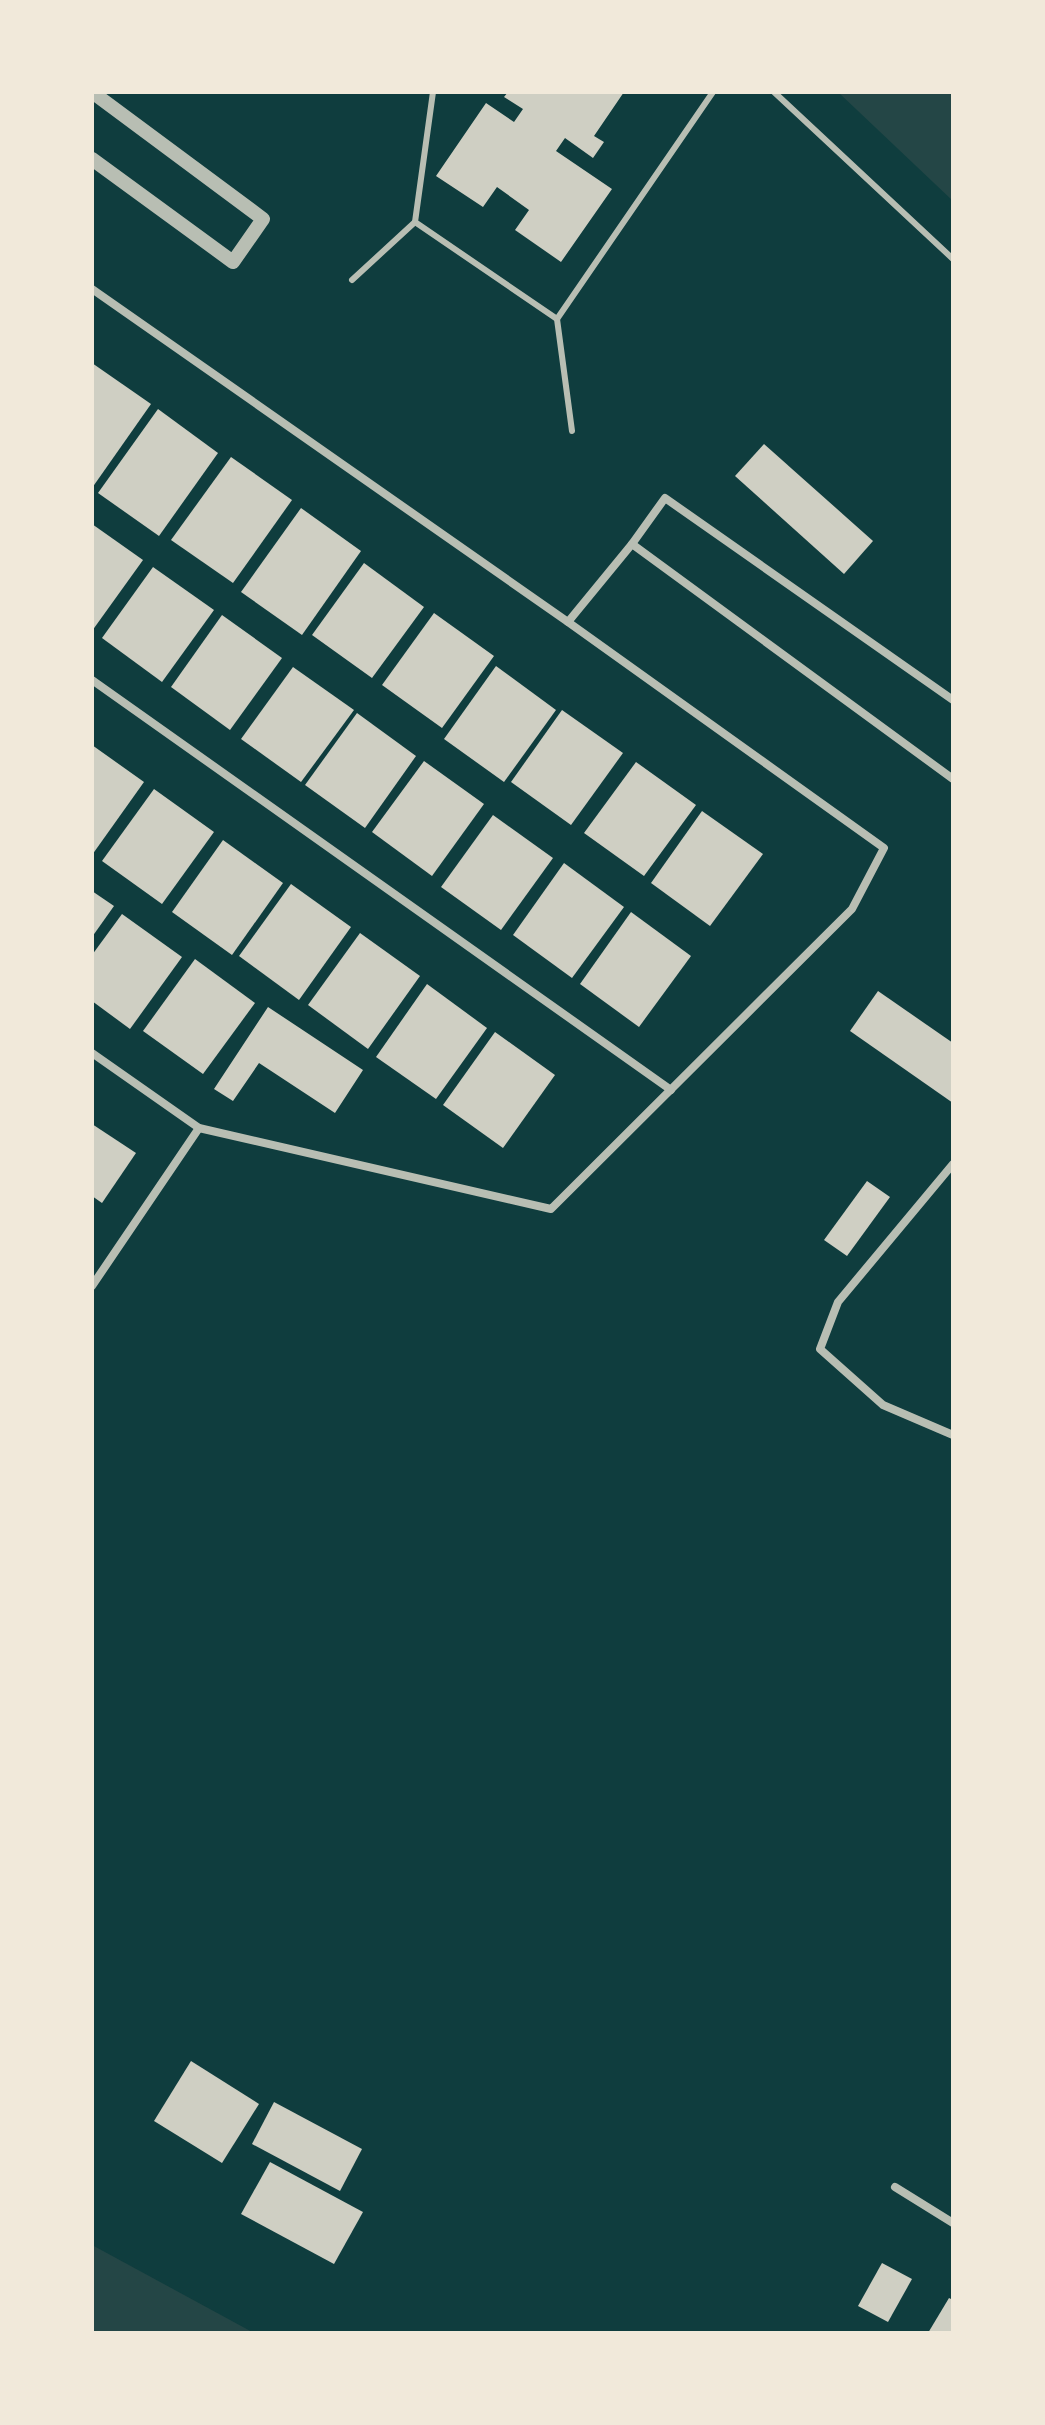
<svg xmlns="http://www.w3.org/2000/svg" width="1045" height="2425" font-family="Jost,sans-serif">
	<rect width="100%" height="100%" fill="#0f3d3e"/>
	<g fill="#244646">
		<path d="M838,92H953V201Z"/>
		<path d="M92,2245L254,2333H92Z"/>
	</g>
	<g fill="#cfcfc3">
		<path d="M508,92H624L594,136L604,142L593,158L565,138L556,151L612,189L561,262L515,230L529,210L497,187L483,207L436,176L486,103L514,122L523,109L504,97Z"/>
		<path d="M92,363L151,404L92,488Z"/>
		<path d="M158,409L218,453L159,536L98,493Z"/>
		<path d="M764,444L873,541L844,574L735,476Z"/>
		<path d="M231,457L292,500L233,583L171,540Z"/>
		<path d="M301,508L361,551L302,635L241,592Z"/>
		<path d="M92,524L143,560L92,631Z"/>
		<path d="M364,563L424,607L372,678L312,635Z"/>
		<path d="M153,567L214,610L162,682L102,638Z"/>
		<path d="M434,613L494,656L442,728L382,685Z"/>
		<path d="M222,615L282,658L230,730L171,687Z"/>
		<path d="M496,666L556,710L504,782L444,739Z"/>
		<path d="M293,667L354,710L301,782L241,739Z"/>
		<path d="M562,710L623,753L571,825L511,782Z"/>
		<path d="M357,713L416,756L365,828L305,785Z"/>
		<path d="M92,745L144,782L92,855Z"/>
		<path d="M424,761L484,804L432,876L372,832Z"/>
		<path d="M636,762L696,805L644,876L584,833Z"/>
		<path d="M154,789L214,832L162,904L102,861Z"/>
		<path d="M702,811L763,854L710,926L651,883Z"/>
		<path d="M493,815L553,858L501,930L441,887Z"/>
		<path d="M223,840L283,883L232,955L172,912Z"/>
		<path d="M564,863L624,907L572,978L513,935Z"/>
		<path d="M291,884L351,927L299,1000L239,956Z"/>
		<path d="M92,891L114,906L92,937Z"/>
		<path d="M631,912L691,956L639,1027L580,984Z"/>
		<path d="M122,914L182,957L130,1029L92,1001V955Z"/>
		<path d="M360,933L420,976L368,1049L308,1005Z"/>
		<path d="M195,959L255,1003L203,1074L143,1031Z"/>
		<path d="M427,984L487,1028L436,1099L376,1057Z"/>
		<path d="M878,991L953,1043V1103L850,1031Z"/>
		<path d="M268,1007L363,1070L335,1113L259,1063L233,1101L214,1089Z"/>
		<path d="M495,1032L555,1075L503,1148L443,1105Z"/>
		<path d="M92,1124L136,1153L102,1203L92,1196Z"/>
		<path d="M867,1181L890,1197L847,1256L824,1240Z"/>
		<path d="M191,2061L259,2104L222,2163L154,2121Z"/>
		<path d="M274,2102L362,2149L340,2191L252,2144Z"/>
		<path d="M270,2162L363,2212L334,2264L241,2214Z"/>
		<path d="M882,2263L912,2279L888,2322L858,2306Z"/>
		<path d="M949,2298L953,2300V2333H928Z"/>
	</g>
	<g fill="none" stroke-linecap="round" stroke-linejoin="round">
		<g stroke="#b8beb3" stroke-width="6">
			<path d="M433,92L415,222L557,319L572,431"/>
			<path d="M774,92L953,259"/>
			<path d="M352,280L415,222"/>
			<path d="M557,319L713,92"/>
		</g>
		<g stroke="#b8beb3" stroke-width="8">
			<path d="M92,289L568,622L884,848L852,909L551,1209L199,1128L92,1053"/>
			<path d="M632,544L665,498L953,700"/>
			<path d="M568,622L632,544L953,779"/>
			<path d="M92,680L671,1090"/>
			<path d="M953,1164L838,1302L820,1349L883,1405L953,1435"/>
			<path d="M92,1286L199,1128"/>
			<path d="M895,2187L953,2223"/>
		</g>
		<path stroke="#b8beb3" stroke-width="14" d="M92,92L263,219L233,262L92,159"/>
	</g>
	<rect width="1045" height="2425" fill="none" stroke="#f1e9da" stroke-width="188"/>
</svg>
